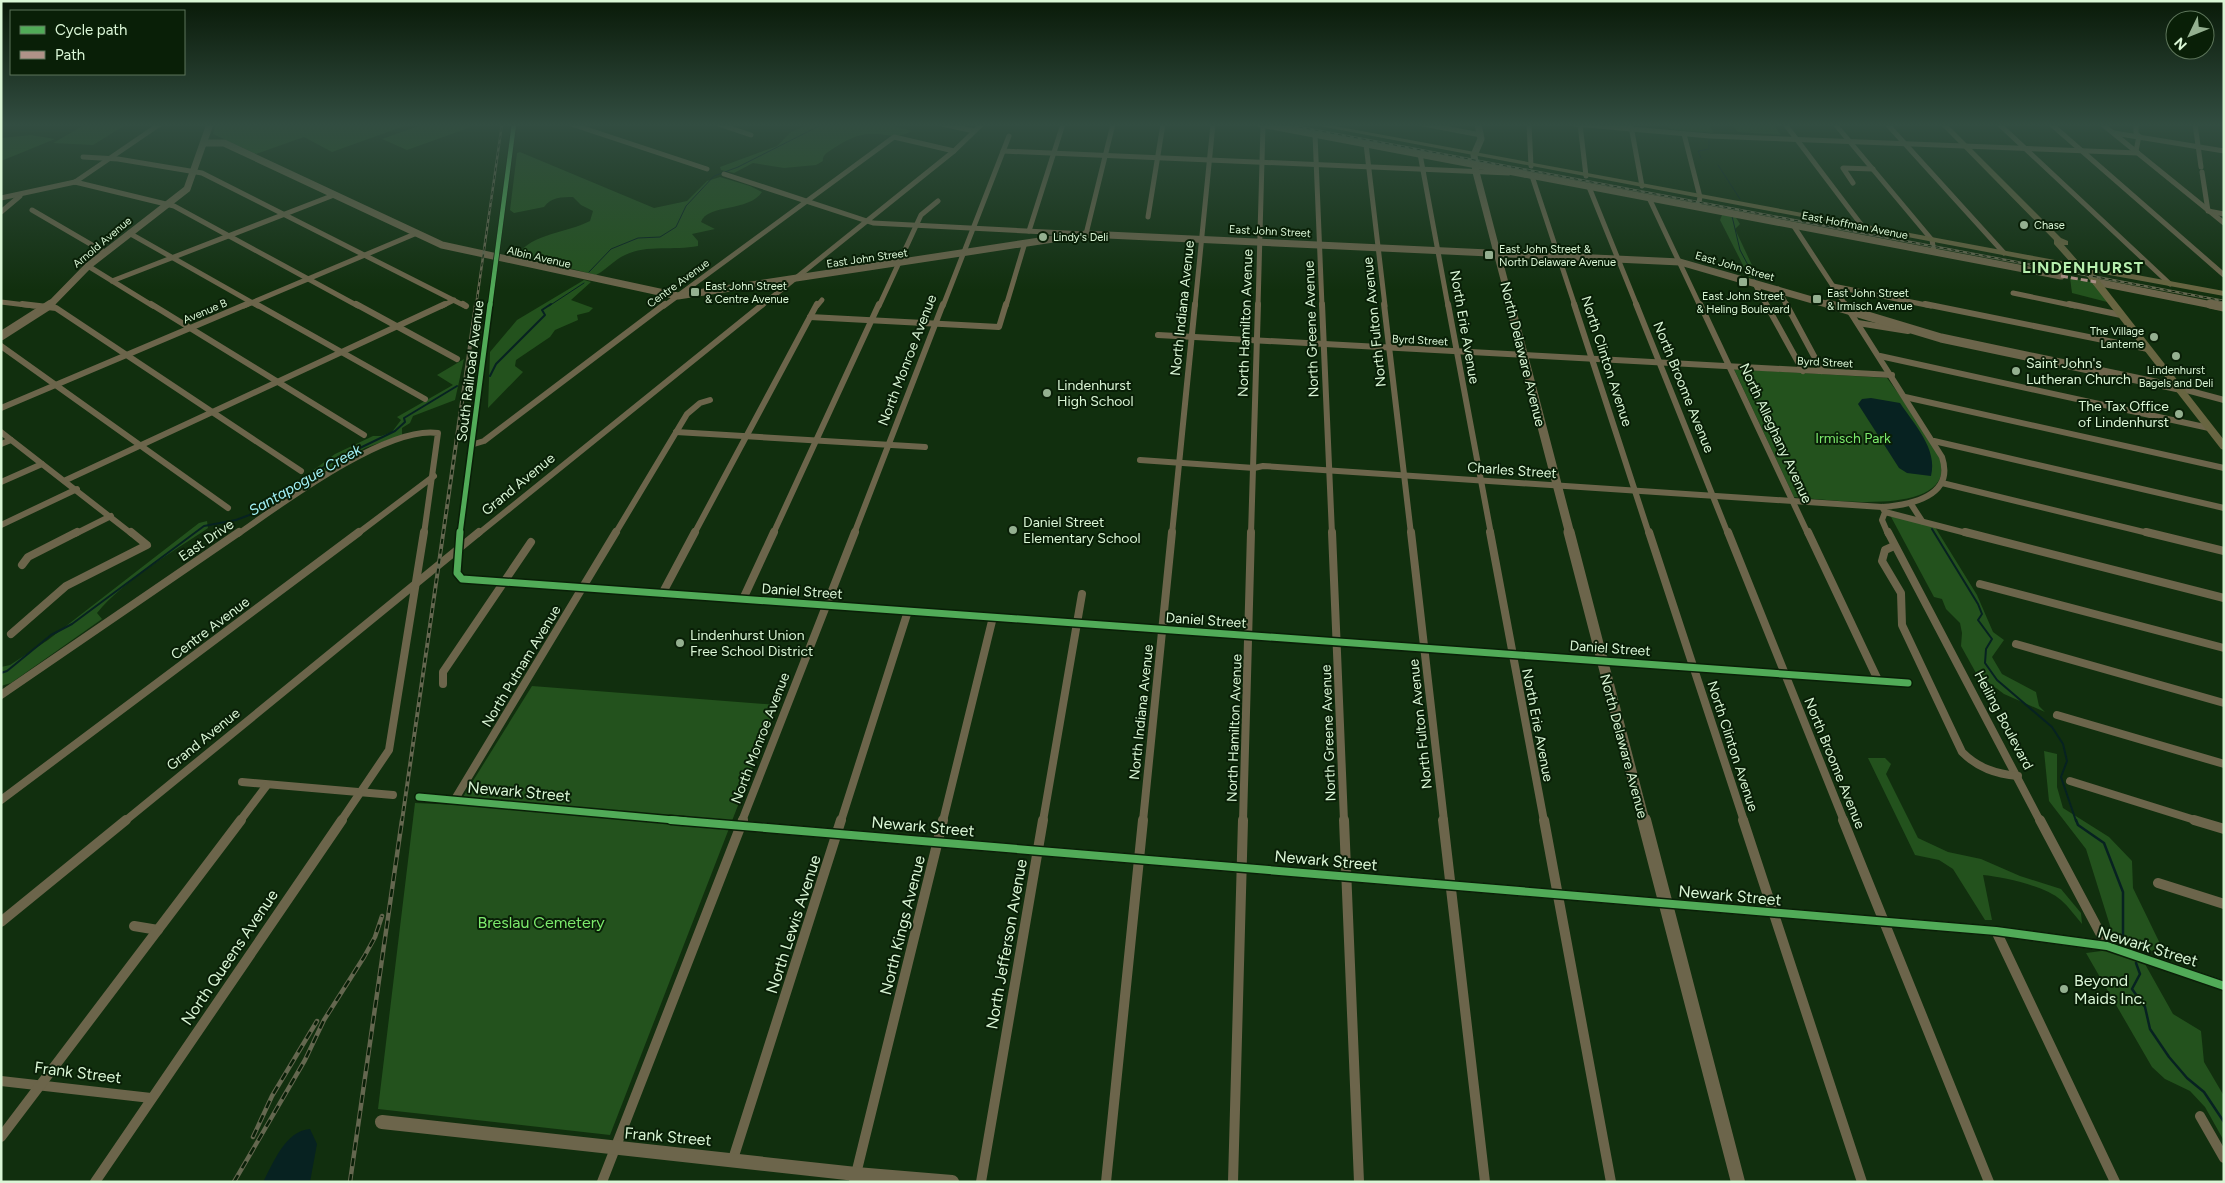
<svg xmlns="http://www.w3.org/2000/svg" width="2225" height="1183" font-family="Figtree,sans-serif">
	<rect width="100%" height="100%" fill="#112f0e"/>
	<g fill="#23521d">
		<path d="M86,124H127L93,145L53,143Z"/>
		<path d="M216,124H410L332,152L304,137L256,154L213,134Z"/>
		<path d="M424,124H465L471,127L407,150L382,139Z"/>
		<path d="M809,124H885L912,131C895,140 888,133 870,134C857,134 845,141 834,148C828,152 822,155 823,161L816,165L784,168L753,163L734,173L721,170L720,167L777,146L791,132Z"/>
		<path d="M1667,124H1710L1713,133L1669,129Z"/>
		<path d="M1732,124H1773L1781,135L1738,132Z"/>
		<path d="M31,135L55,139L1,161V138Z"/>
		<path d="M520,152L654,208L687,201L707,181L720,177L750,186L762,192C749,212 707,204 701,222L715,229L692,234L698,241V246C674,251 647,244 625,255C614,260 606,270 596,275L517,255C533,233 567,233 590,221L593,211L581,205L573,197C562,197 551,197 544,207L514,213L510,210L517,153Z"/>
		<path d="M1722,215L1735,216L1740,224L1735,229L1758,278L1749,277L1720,220Z"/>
		<path d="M2070,278L2095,283L2111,303L2072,293Z"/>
		<path d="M584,280L591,282L571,300L593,308L589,312L577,315L578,320L555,330L550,337L516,360L515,366L523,372L488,408L490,352L517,320Z"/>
		<path d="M464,359L455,400L413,416L410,423L402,428V435L365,448L288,496L271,502L335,454L373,436H381L392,432L401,420L397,417L453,385L437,375Z"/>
		<path d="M1734,369L1887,378C1902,398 1917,419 1930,441C1933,445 1939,451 1940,457C1959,520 1824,499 1794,497Z"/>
		<path d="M1890,515L1935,527L1977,595L1993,632L2004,640L1992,657L2002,674L2036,692L2039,706L2045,712L2004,694L1976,673L1961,646L1962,633L1960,623L1946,609L1942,599L1934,597Z"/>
		<path d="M207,521L208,528C174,551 123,581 97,613L102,619L11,683L1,686V667L10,665L48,640L199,523Z"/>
		<path d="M532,686L777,705L610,1135L378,1109L415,803L458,805Z"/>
		<path d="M2044,751L2057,754V787L2063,808L2109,837L2132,861L2133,888L2167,958L2112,932L2086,849L2049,801Z"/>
		<path d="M1868,758H1885L1891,764L1886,774L1918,838L1948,852L1981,859L2020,876L2061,889L2081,913L2082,924C2075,916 2069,907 2061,900C2045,886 2004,877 1983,875L1992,920H1985L1953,869L1939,860L1915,855Z"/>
		<path d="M2109,950L2145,964L2173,1014L2201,1031L2204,1062L2224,1096V1141L2205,1107L2190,1091L2165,1079L2152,1067L2086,953Z"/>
	</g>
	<g fill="#072221">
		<path d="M1871,398L1900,403C1914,424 1938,449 1931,476L1907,473L1899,468L1858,404L1862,399Z"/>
		<path d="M310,1129L317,1144L310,1182H263C274,1162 285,1131 310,1129Z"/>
	</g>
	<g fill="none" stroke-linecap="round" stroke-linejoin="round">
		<g stroke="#072221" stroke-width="1">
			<path d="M1701,158L1698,151L1709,149V139"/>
			<path d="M1718,165L1740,199"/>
			<path d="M1732,216L1740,250L1756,280"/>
			<path d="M589,272L611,249L638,238L660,237L676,227L686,206L714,176L738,167L823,124"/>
			<path d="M549,306L584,283"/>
		</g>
		<g stroke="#072221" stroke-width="2">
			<path d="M490,376L496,364L545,315L542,310L551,304"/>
			<path d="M1932,529L1978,604L1982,614L1978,620L1992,639L1986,649L1985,663L1997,680L2052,727L2063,744L2067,761L2061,777L2076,821"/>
			<path d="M1,673L7,671L51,635L72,624L204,526L236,520L252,514L333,461L395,431L405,422L404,418L457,386"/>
		</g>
		<g stroke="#072221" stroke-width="2.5">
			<path d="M2076,820L2078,825L2104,843L2123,892V935"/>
			<path d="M2136,963L2140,974L2132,989L2145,1007L2150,1029L2169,1057L2187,1078L2204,1092L2224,1122"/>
		</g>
		<g stroke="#6c654b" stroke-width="5">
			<path d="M571,124L707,169"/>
			<path d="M718,124L751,135"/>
			<path d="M942,124L974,131"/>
			<path d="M1423,124L1481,135"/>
			<path d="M1529,124L1531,166"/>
			<path d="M1575,124L1710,136L2138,153"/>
			<path d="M1580,124L1586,176"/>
			<path d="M1785,124L1863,227"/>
			<path d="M1835,124L1932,240L1934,252"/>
			<path d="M1887,124L2004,253"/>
			<path d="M1999,124L2170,284"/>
			<path d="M2051,124L2224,275"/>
			<path d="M2102,124L2224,223"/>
			<path d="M2136,124V134L2139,136L2136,151"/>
			<path d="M2195,124L2201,167"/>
			<path d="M1631,126L1642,186"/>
			<path d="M2114,133L2224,151"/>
			<path d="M1315,134L1322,306"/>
			<path d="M1684,134L1700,197L1698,207"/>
			<path d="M1366,144L1385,306"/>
			<path d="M1003,151L1509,173"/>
			<path d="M1420,154L1448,306"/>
			<path d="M83,157L118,159L202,173L465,306"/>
			<path d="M2202,172L2208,211L2224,214"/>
			<path d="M724,174L873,223L1086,234L1113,124"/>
			<path d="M1525,175L1532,176L1575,306"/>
			<path d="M75,182L174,206L358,306"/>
			<path d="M75,182L160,124"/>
			<path d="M1853,183L1843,168L1873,169"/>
			<path d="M1589,187L1637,306"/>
			<path d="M1,198L75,182"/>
			<path d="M1649,198L1700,306"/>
			<path d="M32,210L104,252"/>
			<path d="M1,212L20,196"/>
			<path d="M1148,217L1163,124"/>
			<path d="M1793,225L1846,306"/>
			<path d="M1029,231L1063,124"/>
			<path d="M129,233L258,306"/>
			<path d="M88,266L153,306"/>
			<path d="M112,281L334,195"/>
			<path d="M1754,282L1767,306"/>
			<path d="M1833,286L1931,306"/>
			<path d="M1778,289L1787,306"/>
			<path d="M2013,293L2075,306"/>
			<path d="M1,302L34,306"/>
			<path d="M244,306L417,233"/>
			<path d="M442,306L454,300"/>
			<path d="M490,306L514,124"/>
			<path d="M664,306L894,137L954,151"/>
			<path d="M761,306L954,151L982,124"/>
			<path d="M817,306L822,300"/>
			<path d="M879,306L921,215L938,201"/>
			<path d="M943,306L1009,136"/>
			<path d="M1006,306L1024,246"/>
			<path d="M1195,306L1213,124"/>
			<path d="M1258,306L1263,125"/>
		</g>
		<g stroke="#6c654b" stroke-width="6">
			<path d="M22,304L56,308L301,471"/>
			<path d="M151,304L364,435"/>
			<path d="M256,304L425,399"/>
			<path d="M356,304L457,359"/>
			<path d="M463,304L466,306"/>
			<path d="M1322,304L1332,534"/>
			<path d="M1384,304L1411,534"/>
			<path d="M1448,304L1491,534"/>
			<path d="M1574,304L1649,534"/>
			<path d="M1636,304L1728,534"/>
			<path d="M1700,304L1808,534"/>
			<path d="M1766,304L1803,371"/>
			<path d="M1786,304L1822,371"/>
			<path d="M1925,304L2148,349"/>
			<path d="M2069,304L2121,315"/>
			<path d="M810,317L999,327L1006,304"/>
			<path d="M1858,323L1908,331"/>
			<path d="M1158,335L1892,375"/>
			<path d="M1,346L228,508"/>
			<path d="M1880,356L2209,428"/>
			<path d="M2179,388L2224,400"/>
			<path d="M1905,397L2224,468"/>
			<path d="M1,408L247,304"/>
			<path d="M1,432L132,534"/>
			<path d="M676,432L925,447"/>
			<path d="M1934,441L2224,508"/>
			<path d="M1,444L11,440"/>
			<path d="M474,444L484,441L665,304"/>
			<path d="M1140,460L1254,468L1263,466L1882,507C1911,505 1955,496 1942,457L1845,304"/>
			<path d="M66,480L445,304"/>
			<path d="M1,482L42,464"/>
			<path d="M1942,483L2152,534"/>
			<path d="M1911,504L1922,521"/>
			<path d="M1882,507L1885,512L1882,520L1888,534"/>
			<path d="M1885,512L1970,534"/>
			<path d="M1,525L77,489"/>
			<path d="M75,534L111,516"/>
			<path d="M238,534C281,504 387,425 438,433L424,534"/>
			<path d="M357,534L434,476"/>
			<path d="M460,534L490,304"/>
			<path d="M478,534L763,304"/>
			<path d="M615,534L687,414L700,403L710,400"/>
			<path d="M694,534L817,304"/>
			<path d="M773,534L879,304"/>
			<path d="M854,534L943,304"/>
			<path d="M1172,534L1195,304"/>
			<path d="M1251,534L1258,304"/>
		</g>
		<g stroke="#6c654b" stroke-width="8">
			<path d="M460,532L457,573L462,579L1908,683"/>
			<path d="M1332,532L1344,821"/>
			<path d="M1411,532L1444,821"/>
			<path d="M1490,532L1544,821"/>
			<path d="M1649,532L1744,821"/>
			<path d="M1728,532L1844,821"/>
			<path d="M1808,532L1878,680"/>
			<path d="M1888,532L2040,821"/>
			<path d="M1965,532L2224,598"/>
			<path d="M2146,532L2224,551"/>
			<path d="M1894,546L1885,550L1882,561L1901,593L1902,625L1962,752C1978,768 1996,774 2018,776"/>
			<path d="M22,565L28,557L77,532"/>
			<path d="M1980,584L2224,648"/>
			<path d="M662,594L695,532"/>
			<path d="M743,599L774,532"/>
			<path d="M11,634L66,586L147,545L131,532"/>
			<path d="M2016,644L2224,703"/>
			<path d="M443,684V672L531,542"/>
			<path d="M1,695L239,532"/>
			<path d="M2057,715L2224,764"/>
			<path d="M2070,781L2198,821"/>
			<path d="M242,782L393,795"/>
			<path d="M419,797L685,821"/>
			<path d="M455,799L616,532"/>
			<path d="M1,800L359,532"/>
			<path d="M125,821L479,532"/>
			<path d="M240,821L267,785"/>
			<path d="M341,821L389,750L424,532"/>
			<path d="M742,821L855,532"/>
			<path d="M841,821L908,611"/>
			<path d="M943,821L993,617"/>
			<path d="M1043,821L1082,594"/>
			<path d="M1143,821L1172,532"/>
			<path d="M1243,821L1251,532"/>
		</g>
		<g stroke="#6c654b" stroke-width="10">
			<path d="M671,820L1996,931L2107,946L2224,986"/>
			<path d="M1344,820L1359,1182"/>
			<path d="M1443,820L1485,1182"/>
			<path d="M1544,820L1611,1182"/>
			<path d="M1743,820L1862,1182"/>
			<path d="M1843,820L1989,1182"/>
			<path d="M2040,820L2107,946"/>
			<path d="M2194,820L2224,829"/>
			<path d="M2158,883L2224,904"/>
			<path d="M1,922L126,820"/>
			<path d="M134,926L158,930"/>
			<path d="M1996,931L2115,1182"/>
			<path d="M1,1081L151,1098"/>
			<path d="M2200,1116L2224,1158"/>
			<path d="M1,1137L241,820"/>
			<path d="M733,1159L841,820"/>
			<path d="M95,1182L342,820"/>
			<path d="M602,1182L743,820"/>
			<path d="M854,1182L943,820"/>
			<path d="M981,1182L1043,820"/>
			<path d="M1106,1182L1143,820"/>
			<path d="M1233,1182L1243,820"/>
		</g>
		<g stroke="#6c654b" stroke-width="7">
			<path d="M1261,124L2061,276"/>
			<path d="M1478,124L1481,139L1474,155L1476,172L1511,306"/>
			<path d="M204,143H224L442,245L678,296L1086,234L1680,262L1833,306"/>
			<path d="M2096,282L2217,306"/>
			<path d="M49,306L88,266L187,189L210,124"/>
		</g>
		<g stroke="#6c654b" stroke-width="9">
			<path d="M1510,304L1570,534"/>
			<path d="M1828,304L1941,338L2179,388"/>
			<path d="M2210,304L2224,307"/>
			<path d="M1,336L51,304"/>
		</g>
		<path stroke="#6c654b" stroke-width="11" d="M1569,532L1644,821"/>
		<g stroke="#6c654b" stroke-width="14">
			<path d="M1644,820L1738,1182"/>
			<path d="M382,1122L856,1174L952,1182"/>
		</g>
		<path fill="#686541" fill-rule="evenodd" d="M1309,124H1324L2071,263L2054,244V240L1940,124H1947L2061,238L2068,241V245H2064L2078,261L2088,266L2224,291V296L2093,272L2224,440V450L2221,449L2082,270Z"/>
		<g stroke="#64674f" stroke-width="2.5">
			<g id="rail-far2">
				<path d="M1283,124L2224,301"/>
				<path d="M476,306L502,124"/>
			</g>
		</g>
		<g stroke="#64674f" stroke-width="4">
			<path id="rail-far1" d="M402,821L476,304"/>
		</g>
		<g stroke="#64674f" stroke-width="4.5">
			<g id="rail">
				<path d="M253,1137L272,1096L317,1021"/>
				<path d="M234,1182L305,1060L324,1020L364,957L375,937L382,916"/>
				<path d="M350,1182L402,820"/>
			</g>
		</g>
		<use href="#rail-far2" stroke="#091f07" stroke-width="1" stroke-dasharray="4" stroke-linecap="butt"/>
		<use href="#rail-far1" stroke="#091f07" stroke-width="2" stroke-dasharray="5" stroke-linecap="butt"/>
		<use href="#rail" stroke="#091f07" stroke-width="2.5" stroke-dasharray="8" stroke-linecap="butt"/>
		<path stroke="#af9288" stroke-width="3" stroke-dasharray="7 3" stroke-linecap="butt" d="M2061,276L2096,282"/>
		<g stroke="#091f07" stroke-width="6">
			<path id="cycleway-far3" d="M490,306L514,124"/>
		</g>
		<g stroke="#091f07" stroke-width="8">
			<path id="cycleway-far2" d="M460,534L490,304"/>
		</g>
		<g stroke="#091f07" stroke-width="10">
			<g id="cycleway-far1">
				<path d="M460,532L457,573L462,579L1908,683"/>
				<path d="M419,797L685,821"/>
			</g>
		</g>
		<g stroke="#091f07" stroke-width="11">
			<path id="cycleway" d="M671,820L1996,931L2107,946L2224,986"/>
		</g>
		<use href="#cycleway-far3" stroke="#51ab58" stroke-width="4.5"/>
		<use href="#cycleway-far2" stroke="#51ab58" stroke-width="5"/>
		<use href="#cycleway-far1" stroke="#51ab58" stroke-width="7"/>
		<use href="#cycleway" stroke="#51ab58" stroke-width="8"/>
	</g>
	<linearGradient id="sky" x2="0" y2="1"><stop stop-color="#091a08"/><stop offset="0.43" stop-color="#324d41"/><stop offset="1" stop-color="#324d41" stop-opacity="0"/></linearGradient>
	<rect width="2225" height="290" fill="url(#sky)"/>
	<g fill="#94b090" stroke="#091f07" stroke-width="2">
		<circle cx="2024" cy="225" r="5"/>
		<circle cx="1043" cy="237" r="5"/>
		<rect x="1484" y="250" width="10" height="10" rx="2.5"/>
		<rect x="1738" y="277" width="10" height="10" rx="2.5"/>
		<rect x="690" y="287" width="10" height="10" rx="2.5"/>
		<rect x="1812" y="294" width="10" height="10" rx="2.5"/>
		<circle cx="2154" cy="337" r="5"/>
		<circle cx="2176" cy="356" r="5"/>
		<circle cx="2016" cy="371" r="5"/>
		<circle cx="1047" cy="393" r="5"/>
		<circle cx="2179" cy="414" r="5"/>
		<circle cx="1013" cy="530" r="5"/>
		<circle cx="680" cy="643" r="5"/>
		<circle cx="2064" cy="989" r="5"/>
	</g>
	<g text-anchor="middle" stroke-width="4" stroke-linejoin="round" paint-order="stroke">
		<g font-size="11" fill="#daf6d6" stroke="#091f07">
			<text transform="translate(1855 225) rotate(11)" y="4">East Hoffman Avenue</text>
			<text transform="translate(1270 231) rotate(3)" y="4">East John Street</text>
			<text transform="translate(102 242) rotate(-40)" y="4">Arnold Avenue</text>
			<text transform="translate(539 257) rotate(13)" y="4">Albin Avenue</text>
			<text transform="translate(867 258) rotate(-8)" y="4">East John Street</text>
			<text transform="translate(1735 266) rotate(16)" y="4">East John Street</text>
			<text transform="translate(678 283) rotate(-36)" y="4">Centre Avenue</text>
			<text transform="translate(205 311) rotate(-23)" y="4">Avenue B</text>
			<text transform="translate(1420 340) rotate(3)" y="4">Byrd Street</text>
			<text transform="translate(1825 362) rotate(3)" y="4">Byrd Street</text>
		</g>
		<g font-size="11" fill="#daf6d6" stroke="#091f07" text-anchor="start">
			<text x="2034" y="229">Chase</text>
			<text x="1053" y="241">Lindy's Deli</text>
			<text x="1499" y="253">East John Street &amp;<tspan x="1499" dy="13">North Delaware Avenue</tspan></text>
			<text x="705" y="290">East John Street<tspan x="705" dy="13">&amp; Centre Avenue</tspan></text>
			<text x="1827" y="297">East John Street<tspan x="1827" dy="13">&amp; Irmisch Avenue</tspan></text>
			<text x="1743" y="300" text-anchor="middle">East John Street<tspan x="1743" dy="13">&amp; Heling Boulevard</tspan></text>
			<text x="2144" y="335" text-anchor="end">The Village<tspan x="2144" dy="13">Lanterne</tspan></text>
			<text x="2176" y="374" text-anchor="middle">Lindenhurst<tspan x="2176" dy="13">Bagels and Deli</tspan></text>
		</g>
		<g font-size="14" fill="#daf6d6" stroke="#091f07">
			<text transform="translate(1182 308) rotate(-84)" y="5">North Indiana Avenue</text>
			<text transform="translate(1374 322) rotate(-96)" y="5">North Fulton Avenue</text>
			<text transform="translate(1245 323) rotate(-88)" y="5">North Hamilton Avenue</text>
			<text transform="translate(1465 327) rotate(80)" y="5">North Erie Avenue</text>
			<text transform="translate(1311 329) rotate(-92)" y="5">North Greene Avenue</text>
			<text transform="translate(1523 354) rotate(76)" y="5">North Delaware Avenue</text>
			<text transform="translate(907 360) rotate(-69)" y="5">North Monroe Avenue</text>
			<text transform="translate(1607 361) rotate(72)" y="5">North Clinton Avenue</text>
			<text transform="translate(470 371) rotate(-83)" y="5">South Railroad Avenue</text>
			<text transform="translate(1684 387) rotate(68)" y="5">North Broome Avenue</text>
			<text transform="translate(1776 433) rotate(65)" y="5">North Alleghany Avenue</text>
			<text transform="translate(1512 470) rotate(4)" y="5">Charles Street</text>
			<text transform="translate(518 484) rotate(-39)" y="5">Grand Avenue</text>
			<text transform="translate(206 540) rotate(-34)" y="5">East Drive</text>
			<text transform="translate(802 591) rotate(4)" y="5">Daniel Street</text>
			<text transform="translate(1206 620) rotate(4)" y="5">Daniel Street</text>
			<text transform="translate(210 628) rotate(-37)" y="5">Centre Avenue</text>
			<text transform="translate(1610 648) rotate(4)" y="5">Daniel Street</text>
			<text transform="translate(521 666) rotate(-59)" y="5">North Putnam Avenue</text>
			<text transform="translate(1141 712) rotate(-84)" y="5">North Indiana Avenue</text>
			<text transform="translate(2004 720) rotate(62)" y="5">Heiling Boulevard</text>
			<text transform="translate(1420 724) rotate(-96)" y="5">North Fulton Avenue</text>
			<text transform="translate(1538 725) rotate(79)" y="5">North Erie Avenue</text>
			<text transform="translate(1234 728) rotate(-88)" y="5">North Hamilton Avenue</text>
			<text transform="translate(1328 733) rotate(-92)" y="5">North Greene Avenue</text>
			<text transform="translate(760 738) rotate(-69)" y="5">North Monroe Avenue</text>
			<text transform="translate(203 739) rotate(-39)" y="5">Grand Avenue</text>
			<text transform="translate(1624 746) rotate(75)" y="5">North Delaware Avenue</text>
			<text transform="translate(1733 746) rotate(72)" y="5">North Clinton Avenue</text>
			<text transform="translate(1835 763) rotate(68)" y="5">North Broome Avenue</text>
		</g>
		<g font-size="14" fill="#daf6d6" stroke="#091f07" text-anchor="start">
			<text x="2026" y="368">Saint John's<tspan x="2026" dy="16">Lutheran Church</tspan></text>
			<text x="1057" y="390">Lindenhurst<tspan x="1057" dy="16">High School</tspan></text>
			<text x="2169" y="411" text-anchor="end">The Tax Office<tspan x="2169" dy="16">of Lindenhurst</tspan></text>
			<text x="1023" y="527">Daniel Street<tspan x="1023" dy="16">Elementary School</tspan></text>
			<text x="690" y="640">Lindenhurst Union<tspan x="690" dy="16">Free School District</tspan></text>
		</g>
		<g font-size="14" fill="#7cea6c" stroke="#091f07">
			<text x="1853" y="443">Irmisch Park</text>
		</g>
		<g font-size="15" font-style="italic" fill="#a2f1f6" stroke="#091f07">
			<text transform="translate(305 480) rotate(-30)" y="5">Santapogue Creek</text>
		</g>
		<g font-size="16" font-weight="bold" letter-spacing="1" fill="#b7efae" stroke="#091f07">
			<text x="2083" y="273">LINDENHURST</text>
		</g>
		<g font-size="16" fill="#daf6d6" stroke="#091f07">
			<text transform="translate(519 791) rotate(5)" y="6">Newark Street</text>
			<text transform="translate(923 826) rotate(5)" y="6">Newark Street</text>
			<text transform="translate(1326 860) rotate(5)" y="6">Newark Street</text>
			<text transform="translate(1730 895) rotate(5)" y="6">Newark Street</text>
			<text transform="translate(793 924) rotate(-72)" y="6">North Lewis Avenue</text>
			<text transform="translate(902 925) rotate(-76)" y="6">North Kings Avenue</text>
			<text transform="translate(1006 944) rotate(-80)" y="6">North Jefferson Avenue</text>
			<text transform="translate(2148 946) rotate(17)" y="6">Newark Street</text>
			<text transform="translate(229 957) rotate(-56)" y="6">North Queens Avenue</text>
			<text transform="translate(78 1072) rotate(7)" y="6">Frank Street</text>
			<text transform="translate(668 1136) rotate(5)" y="6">Frank Street</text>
		</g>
		<g font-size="16" fill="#7cea6c" stroke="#091f07">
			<text x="541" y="928">Breslau Cemetery</text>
		</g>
		<g font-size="16" fill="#daf6d6" stroke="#091f07" text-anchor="start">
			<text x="2074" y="986">Beyond<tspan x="2074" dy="18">Maids Inc.</tspan></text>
		</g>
	</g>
	<rect width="2225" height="1183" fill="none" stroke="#daf6d6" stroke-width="5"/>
	<rect x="10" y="10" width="175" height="65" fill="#091f07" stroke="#5d755a"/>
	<rect x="20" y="26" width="25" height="8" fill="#51ab58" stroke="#5d755a"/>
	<text x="55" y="35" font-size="15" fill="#daf6d6">Cycle path</text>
	<rect x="20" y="51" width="25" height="8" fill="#af9288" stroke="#5d755a"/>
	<text x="55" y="60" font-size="15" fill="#daf6d6">Path</text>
	<g transform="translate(2190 35) rotate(227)"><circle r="24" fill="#091f07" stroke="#5d755a"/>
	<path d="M0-4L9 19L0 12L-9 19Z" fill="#94b090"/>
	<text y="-8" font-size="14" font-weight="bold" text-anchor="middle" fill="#daf6d6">N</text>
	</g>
</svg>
